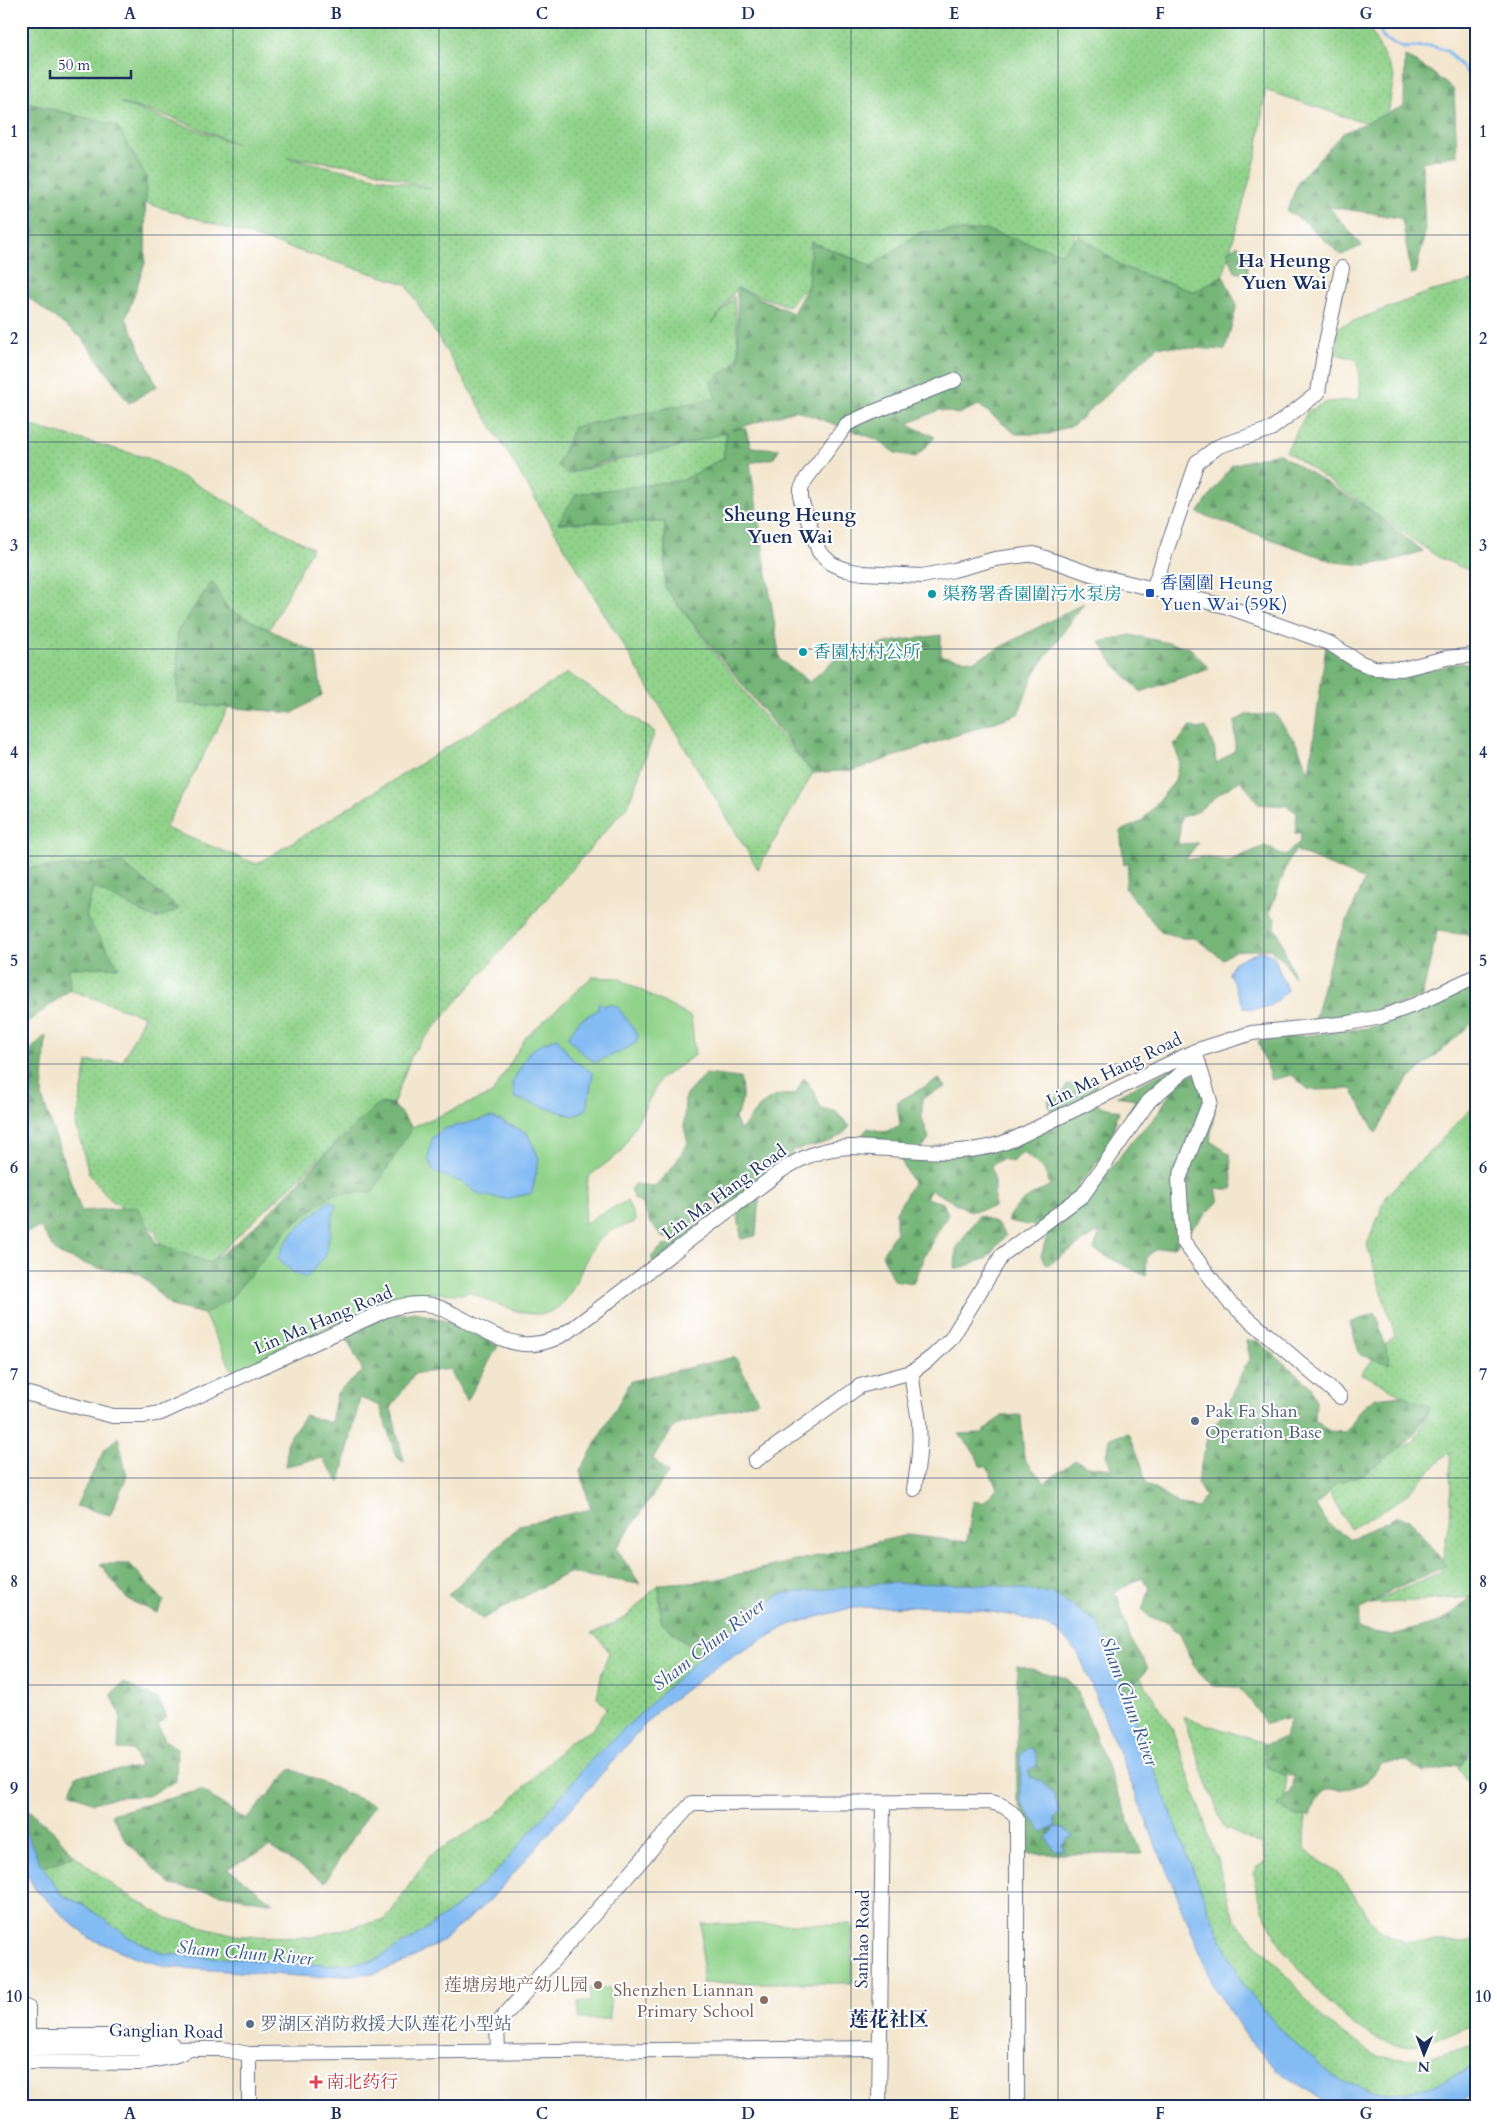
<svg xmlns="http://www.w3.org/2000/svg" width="1497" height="2127" font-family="Cardo,'Noto Serif SC',serif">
<defs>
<pattern id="grass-dots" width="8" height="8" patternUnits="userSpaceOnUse" patternTransform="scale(1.25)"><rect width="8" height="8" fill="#91d38b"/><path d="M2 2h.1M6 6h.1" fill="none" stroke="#7cb57a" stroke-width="1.8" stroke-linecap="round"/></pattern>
<pattern id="forest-firs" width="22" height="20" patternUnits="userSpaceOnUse" patternTransform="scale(1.25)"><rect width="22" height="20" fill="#74b577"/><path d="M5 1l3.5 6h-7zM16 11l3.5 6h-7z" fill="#5e9465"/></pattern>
</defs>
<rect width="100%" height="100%" fill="#fff"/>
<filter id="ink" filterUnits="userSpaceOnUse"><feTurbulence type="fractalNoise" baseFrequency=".02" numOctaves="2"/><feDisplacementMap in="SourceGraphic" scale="10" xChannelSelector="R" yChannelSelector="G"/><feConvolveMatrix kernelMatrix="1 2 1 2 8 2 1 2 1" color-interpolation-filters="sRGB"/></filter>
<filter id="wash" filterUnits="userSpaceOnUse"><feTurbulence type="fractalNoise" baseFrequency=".0096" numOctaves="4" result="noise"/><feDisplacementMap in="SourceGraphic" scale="20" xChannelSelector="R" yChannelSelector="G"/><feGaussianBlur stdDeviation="1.12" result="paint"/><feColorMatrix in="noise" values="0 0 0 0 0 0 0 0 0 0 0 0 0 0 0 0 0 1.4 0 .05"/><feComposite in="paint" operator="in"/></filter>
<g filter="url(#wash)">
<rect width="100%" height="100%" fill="#f3e6ce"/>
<g fill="url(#grass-dots)" stroke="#568174" fill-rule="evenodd">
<path d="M21,21H1366L1394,76L1386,127L1346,117L1265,90L1257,154L1223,276L1194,292L1123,267L1074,232L1076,290L921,232L872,266L812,242L808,286L788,306L737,288L712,324L734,296L739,357L715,392L716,399L567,474L727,431L724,458L678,484L559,523L665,521V588L761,713L813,773L758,869L406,284L21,164ZM121,103L173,118L237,144H236ZM288,157L363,167L431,189L288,158Z"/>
<polygon points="1476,280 1476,570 1468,570 1438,557 1286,451 1308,411 1327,402 1360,399 1358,360 1336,354 1338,327 1429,292"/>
<polygon points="21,423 148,458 312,548 165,828 257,864 568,673 655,732 628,805 413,1052 393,1104 378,1104 209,1263 162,1249 155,1231 110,1199 89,1174 76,1124 87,1062 123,1061 144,1016 70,990 21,992"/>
<polygon points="1476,1104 1476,1593 1473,1597 1370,1604 1441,1571 1451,1507 1450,1452 1398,1502 1350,1529 1327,1488 1346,1469 1414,1442 1429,1410 1361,1373 1395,1335 1367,1245 1387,1195"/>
<polygon points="659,1584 661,1622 707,1660 616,1743 479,1903 408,1953 314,1973 148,1953 68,1908 36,1868 74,1855 119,1890 167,1918 240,1936 312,1937 386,1919 430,1855 493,1818 570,1741 592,1730 607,1708 597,1698 602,1672 609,1652 597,1636 591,1634 625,1618"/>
<polygon points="1140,1677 1173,1729 1219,1866 1234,1920 1265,1952 1325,2021 1376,2056 1407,2060 1444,2054 1476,2044 1476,2078 1369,2106 1233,1996 1118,1703"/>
<path d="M1183,1717L1264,1743L1288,1767L1284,1799L1305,1816V1850L1340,1875L1377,1929L1404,1942H1469L1476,1936V2024C1448,2034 1426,2049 1396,2044C1358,2039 1319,1994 1296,1965C1290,1957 1282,1950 1278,1941C1266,1919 1257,1897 1253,1873L1257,1867L1266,1863L1262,1845L1224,1828Z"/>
<polygon points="1476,1744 1476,1793 1458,1768"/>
</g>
<g fill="url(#forest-firs)" stroke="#48726a" fill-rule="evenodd">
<polygon points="1405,56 1429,70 1454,90 1457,155 1422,162 1425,233 1416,273 1411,274 1402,219 1372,213 1329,207 1362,246 1341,255 1305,222 1287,211 1299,180 1343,133 1404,106"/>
<polygon points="21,101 117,126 146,176 145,263 126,318 157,386 129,403 83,339 21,292"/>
<polygon points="986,230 1061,253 1079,235 1123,267 1194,292 1223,276 1237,305 1225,350 1158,346 1075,424 1049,434 1016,434 979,405 958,414 939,410 907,424 935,437 916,457 895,453 876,439 795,410 732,430 745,428 751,447 779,449 774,458 750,463 780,660 810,682 840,654 895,641 941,635 941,656 974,661 1084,603 1035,672 1018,714 855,770 813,773 665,588 665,522 558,523 576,494 684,480 723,458 727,432 674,448 604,462 567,474 558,465 574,427 716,398 710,382 739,361 737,288 793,313 808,286 811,242 872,266 921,232"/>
<polygon points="1238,245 1248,254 1248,275 1235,272 1227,251"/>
<polygon points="1278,453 1368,509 1423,551 1391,561 1366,565 1335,562 1198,513 1232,465"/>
<polygon points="212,582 228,609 316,653 322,695 293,713 178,703 177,632"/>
<polygon points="1130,635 1189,647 1209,668 1141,692 1113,663 1100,642"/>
<path d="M1326,646L1349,663L1383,676L1413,674L1454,664L1476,663V936L1437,931L1422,997L1371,1014L1314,1021L1331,957L1365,880L1298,852V848L1290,858L1269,913L1276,919L1275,929L1278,932L1294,977L1282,959L1270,949L1234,951L1223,959L1195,938H1180L1161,932L1125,888L1129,863L1124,865L1120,831L1141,822L1175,781L1179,761L1174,744L1178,742L1190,726L1198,729L1206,727L1215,750L1216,764L1235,750V721L1246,715L1275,714L1298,746L1309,773ZM1241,780L1259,804L1287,806L1297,813L1295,834L1301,832L1300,841L1285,856L1265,846L1228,861L1203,857L1185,860L1198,843L1178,844L1181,817L1197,812L1220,793Z"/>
<polygon points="122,863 179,909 156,919 93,887 86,917 119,967 69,968 70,990 21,1027 21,868"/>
<polygon points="1476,983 1476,1022 1470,1025 1406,1082 1376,1133 1352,1089 1309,1090 1292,1075 1271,1080 1258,1041 1368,1028 1425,1009"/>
<path d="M46,1035L42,1097L81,1211L137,1207L157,1243L209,1263C253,1233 288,1193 325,1155C342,1137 360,1121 378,1104H393L412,1127L373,1192L332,1194L290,1227L229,1300L204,1314L171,1306L139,1273L97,1268L57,1253L40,1227L21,1235V1058Z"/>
<path d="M1189,1060L1099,1165V1157L1092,1170L1080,1183L1072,1207L1044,1228L1008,1221C1013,1203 1035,1194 1050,1185L1044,1170L1023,1152L1012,1162L1002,1159L991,1165L994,1177V1207L974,1211L968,1210L931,1190L926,1198L943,1203L948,1214L926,1253L913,1283L893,1280L882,1254L896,1232V1212L913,1183L896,1151L876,1148L861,1136L868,1128L885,1132L900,1125L897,1102L939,1079L946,1087L922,1098V1118L929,1138L916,1157L940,1144L963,1149L978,1150L1006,1130L1026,1131L1051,1117L1048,1101L1061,1096L1067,1085L1098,1080L1092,1098L1100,1106L1119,1111L1108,1147L1136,1099L1116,1096Z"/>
<polygon points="1194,1073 1215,1104 1210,1141 1230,1154 1233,1189 1216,1189 1219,1201 1174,1247 1157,1249 1147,1256 1146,1276 1094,1250 1100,1231 1047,1265 1041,1256 1048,1232 1059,1226 1096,1188 1134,1138 1154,1119 1178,1081"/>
<path d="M705,1074L740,1078C743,1093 744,1104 735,1118L740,1131C756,1112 766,1091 795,1095L804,1078L815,1093L821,1109L835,1111L850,1126C837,1144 815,1145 794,1150L782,1167L764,1163L765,1175L758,1207L756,1236L741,1239L738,1214L720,1211L716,1200L708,1201L717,1212L722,1225L710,1233L701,1222V1213L694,1218L693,1225L703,1235L679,1248L681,1260L672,1273L663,1264L656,1268L651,1257L662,1246L673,1243L671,1238H663L650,1222L641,1203L634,1199L630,1189L635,1184L655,1186L673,1167L688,1143L684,1127L685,1096Z"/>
<polygon points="979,1215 996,1223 1006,1235 987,1258 955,1270 956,1249"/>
<polygon points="415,1312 454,1323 498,1346 467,1401 449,1369 414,1374 391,1408 404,1462 396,1457 380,1406 360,1398 340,1483 322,1458 286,1466 287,1441 305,1415 331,1423 337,1393 363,1371 345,1335 387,1316"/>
<polygon points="1376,1313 1390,1364 1360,1355 1350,1323"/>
<path d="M1246,1340L1258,1341L1311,1386L1316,1402L1315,1420L1329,1431L1347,1432L1359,1411L1375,1398L1402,1395L1430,1407L1412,1438L1363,1475L1337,1482L1316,1506L1328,1524L1351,1539L1398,1516L1409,1519L1446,1565L1391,1591L1360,1610L1357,1629L1392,1635L1443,1621L1476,1593V1739L1461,1765L1424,1773L1406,1762L1383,1763C1377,1769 1368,1782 1360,1785C1332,1796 1322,1777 1310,1817L1292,1815L1278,1805L1293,1786L1294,1776L1284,1775L1266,1766L1263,1745L1284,1738L1291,1718L1266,1724L1250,1700L1238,1687L1212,1686L1193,1665L1179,1632L1173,1629L1169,1622L1151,1618L1142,1610L1150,1589L1142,1578L1113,1593L1117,1595L1130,1638L1148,1668L1118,1703L1041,1602L781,1606L707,1660L661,1622L659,1584L713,1580L907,1535L967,1542L973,1501L983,1503L997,1488L987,1467L980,1466L976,1455L959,1434L982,1433L1002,1416L1021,1415L1024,1459L1045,1483L1075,1460L1088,1466L1112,1469L1106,1455L1110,1438L1129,1433L1141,1463L1146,1484L1181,1505L1199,1508L1205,1496L1197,1483L1206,1442L1213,1427L1228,1406L1241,1374L1250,1358Z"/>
<polygon points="735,1357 758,1401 675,1426 653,1458 668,1473 616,1548 640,1584 568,1573 482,1619 448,1595 520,1525 591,1509 580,1471 631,1381"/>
<polygon points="118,1437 127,1476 110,1515 76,1506 105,1449"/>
<polygon points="100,1564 130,1564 164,1601 157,1613 127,1599"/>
<polygon points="1017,1666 1066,1678 1077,1690 1142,1854 1025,1854 1024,1816 1017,1799"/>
<polygon points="123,1683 158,1699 167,1717 158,1724 165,1740 177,1749 176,1781 148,1796 116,1797 93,1803 70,1792 76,1776 140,1767 133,1750 118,1749 120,1714 111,1694"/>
<polygon points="291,1769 374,1805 325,1882 270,1847 228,1868 273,1903 170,1885 126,1841 111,1814 201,1790 246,1820"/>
<polygon points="21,1803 55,1833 74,1855 61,1861 40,1868 21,1836"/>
</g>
<g fill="#91d38b" stroke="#568174">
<path d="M592,977L618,978L691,1017L695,1055L660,1079L621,1152L588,1177L584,1225L596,1216L627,1201L636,1221C625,1226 610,1229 601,1238C575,1262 577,1323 526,1313C506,1309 486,1299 468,1292L462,1294L430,1293L385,1302L233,1372L204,1314L229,1300L290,1227L332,1194L373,1192L412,1127L492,1094L526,1037Z"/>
<rect x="702" y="1924" width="150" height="59"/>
<polygon points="590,1988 610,1988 610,2019 578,2019 578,2002 590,2002"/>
</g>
<g fill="#83bbf3" stroke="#4f75a8">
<path d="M1261,951L1274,956L1287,990C1275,1006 1264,1011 1244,1008L1229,973L1234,962Z"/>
<polygon points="600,1002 604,1006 609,1004 617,1006 638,1035 636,1043 618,1053 595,1062 581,1052 568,1037 579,1021 598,1010 598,1004"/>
<polygon points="557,1038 573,1060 593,1073 587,1109 573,1116 515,1098 512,1083 529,1052 543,1043"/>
<polygon points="492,1117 527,1133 539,1158 532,1193 506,1199 480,1195 464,1183 434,1172 428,1158 432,1138 443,1129"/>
<path d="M331,1200L336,1206L332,1218L326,1255L306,1278L294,1273L278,1259C286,1234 311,1216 331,1200Z"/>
<polygon points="888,1583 992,1585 1053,1594 1098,1623 1209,1911 1244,1987 1281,2030 1332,2076 1371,2091 1405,2092 1433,2086 1476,2065 1476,2091 1452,2106 1331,2106 1276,2069 1247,2037 1215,1989 1079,1655 1057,1630 1017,1616 971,1609 916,1606 850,1608 789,1625 723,1662 658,1710 489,1901 443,1940 406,1962 377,1973 315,1977 167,1967 136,1957 91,1939 71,1923 35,1889 21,1861 21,1822 39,1861 62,1895 84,1905 130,1938 165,1954 328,1965 373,1961 415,1937 455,1908 501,1867 589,1762 702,1655 759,1610 781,1594"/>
<polygon points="1029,1748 1033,1749 1037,1757 1037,1765 1029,1770 1030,1777 1037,1779 1037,1781 1040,1780 1054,1794 1060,1813 1054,1818 1056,1826 1043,1833 1027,1812 1021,1801 1020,1754"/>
<polygon points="1057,1827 1063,1828 1072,1835 1072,1838 1068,1838 1065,1844 1062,1845 1065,1850 1056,1851 1046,1838"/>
</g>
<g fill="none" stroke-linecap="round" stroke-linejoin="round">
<polyline stroke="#83bbf3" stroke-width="3" points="1375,21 1384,39 1403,48 1431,46 1447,51 1476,82"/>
</g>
</g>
<g filter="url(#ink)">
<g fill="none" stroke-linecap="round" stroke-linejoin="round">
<g stroke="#676f85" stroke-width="16">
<g id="minor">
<polyline points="955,380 871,413 847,424 806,479 801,489 801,500 819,552 832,564 847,570 863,573 922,576 954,570 995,559 1034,554 1091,574 1225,606 1329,643 1359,662 1374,668 1402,669 1446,658 1476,655"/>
<polyline points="1153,589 1197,462 1219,446 1271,429 1318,393 1325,347 1342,268"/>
<polyline points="1196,1055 1210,1101 1179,1179 1183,1241 1229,1302 1340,1397"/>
<path d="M912,1372C912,1390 917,1405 919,1422C921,1446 918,1466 914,1489"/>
<path d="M21,1392L113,1416H143L161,1413L386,1310C401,1305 416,1302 432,1305C443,1308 453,1314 463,1319C504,1341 529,1358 572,1329L782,1170C804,1156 824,1148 850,1147C906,1148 961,1161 1014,1139L1195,1051L1252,1033L1349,1023L1381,1017L1417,1004L1476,976"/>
<polyline points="755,1461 860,1386 912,1372 932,1357 951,1339 1002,1255 1083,1195 1149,1101 1184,1071 1199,1064"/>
<polyline points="21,2005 28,2008 28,2036"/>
<polyline points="21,2036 134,2036 152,2038 172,2044"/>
<polyline points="21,2048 222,2049 249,2054 879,2048"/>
<path d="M498,2051L497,2024L692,1803L989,1802C1002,1804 1009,1808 1017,1819V2106"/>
<polyline points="249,2054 249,2106"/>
<polyline points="21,2062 140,2063 171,2057 182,2053"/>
<polyline points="879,2106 883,1804"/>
</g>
</g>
<use href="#minor" stroke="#fff" stroke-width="14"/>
</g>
</g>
<path fill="none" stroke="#1b2f5e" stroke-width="1" stroke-opacity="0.55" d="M233,21V2106M439,21V2106M646,21V2106M851,21V2106M1058,21V2106M1264,21V2106M21,235H1476M21,442H1476M21,649H1476M21,856H1476M21,1064H1476M21,1271H1476M21,1478H1476M21,1685H1476M21,1892H1476"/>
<rect fill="#1a4fb4" stroke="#fff" stroke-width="2" x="1145" y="588" width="10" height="10" rx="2.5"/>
<g fill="#0f9aa8" stroke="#fff" stroke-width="2">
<circle cx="932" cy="594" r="5"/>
<circle cx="803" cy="652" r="5"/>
</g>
<g fill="#5c6f8a" stroke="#fff" stroke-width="2">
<circle cx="1195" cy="1421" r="5"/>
<circle cx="250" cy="2024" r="5"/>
</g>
<g fill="#8d6e63" stroke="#fff" stroke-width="2">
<circle cx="598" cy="1985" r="5"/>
<circle cx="764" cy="2000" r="5"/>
</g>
<path fill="#e0444e" stroke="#fff" stroke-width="2" d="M313.5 2074.5h5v5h5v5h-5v5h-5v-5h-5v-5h5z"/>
<g text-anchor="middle" stroke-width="4" stroke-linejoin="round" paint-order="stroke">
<g font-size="18" fill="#164399" stroke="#fff" text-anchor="start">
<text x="1160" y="589">香園圍 Heung<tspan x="1160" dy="21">Yuen Wai (59K)</tspan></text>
</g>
<g font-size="18" fill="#0d838f" stroke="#fff" text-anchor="start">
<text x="942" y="600">渠務署香園圍污水泵房</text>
<text x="813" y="658">香園村村公所</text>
</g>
<g font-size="18" fill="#1b2f5e" stroke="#fff">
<text transform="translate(1114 1070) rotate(-26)" y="6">Lin Ma Hang Road</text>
<text transform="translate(724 1192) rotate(-36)" y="6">Lin Ma Hang Road</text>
<text transform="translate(323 1320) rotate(-23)" y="6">Lin Ma Hang Road</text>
<text transform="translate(862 1939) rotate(-89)" y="6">Sanhao Road</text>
<text transform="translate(166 2031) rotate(1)" y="6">Ganglian Road</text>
</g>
<g font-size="18" fill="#4e5e75" stroke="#fff" text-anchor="start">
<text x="1205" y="1417">Pak Fa Shan<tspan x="1205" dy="21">Operation Base</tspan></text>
<text x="260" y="2030">罗湖区消防救援大队莲花小型站</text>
</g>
<g font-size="18" fill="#785e54" stroke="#fff" text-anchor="end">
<text x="588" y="1991">莲塘房地产幼儿园</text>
<text x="754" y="1996">Shenzhen Liannan<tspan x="754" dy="21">Primary School</tspan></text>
</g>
<g font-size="18" fill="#be3a42" stroke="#fff" text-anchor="start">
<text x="326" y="2088">南北药行</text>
</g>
<g font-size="19" font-weight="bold" fill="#1b2f5e" stroke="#fff">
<text x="1284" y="267">Ha Heung<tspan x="1284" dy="22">Yuen Wai</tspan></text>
<text x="790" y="521">Sheung Heung<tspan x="790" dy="22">Yuen Wai</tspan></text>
</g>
<g font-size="19" font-style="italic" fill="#3a598b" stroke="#fff">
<text transform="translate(708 1644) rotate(-38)" y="7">Sham Chun River</text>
<text transform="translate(1130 1701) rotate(70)" y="7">Sham Chun River</text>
<text transform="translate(245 1952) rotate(5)" y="7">Sham Chun River</text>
</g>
<g font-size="20" font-weight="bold" fill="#1b2f5e" stroke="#fff">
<text x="889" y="2026">莲花社区</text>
</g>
</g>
<rect width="1497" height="2127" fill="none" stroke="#fff" stroke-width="55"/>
<g transform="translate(1424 2054) rotate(181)" stroke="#ffffff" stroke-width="4" paint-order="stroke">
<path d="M0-4L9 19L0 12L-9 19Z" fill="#1b2f5e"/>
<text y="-8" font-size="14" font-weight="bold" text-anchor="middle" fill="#1b2f5e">N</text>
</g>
<path d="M50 70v8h81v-8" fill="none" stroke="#1b2f5e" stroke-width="2.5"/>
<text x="58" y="70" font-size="15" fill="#1b2f5e" stroke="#ffffff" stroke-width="4" paint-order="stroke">50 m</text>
<rect x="28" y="28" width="1442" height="2072" fill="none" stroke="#1b2f5e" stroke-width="2"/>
<g font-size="16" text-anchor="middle" font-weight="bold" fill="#1b2f5e">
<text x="130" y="19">A</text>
<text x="336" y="19">B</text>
<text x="542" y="19">C</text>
<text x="748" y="19">D</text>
<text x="954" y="19">E</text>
<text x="1160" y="19">F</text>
<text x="1366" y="19">G</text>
<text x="14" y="137">1</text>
<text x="1483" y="137">1</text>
<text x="14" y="344">2</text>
<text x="1483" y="344">2</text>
<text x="14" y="551">3</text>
<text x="1483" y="551">3</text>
<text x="14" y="758">4</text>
<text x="1483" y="758">4</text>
<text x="14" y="966">5</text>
<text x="1483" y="966">5</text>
<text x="14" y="1173">6</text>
<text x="1483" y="1173">6</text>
<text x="14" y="1380">7</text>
<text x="1483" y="1380">7</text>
<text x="14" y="1587">8</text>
<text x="1483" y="1587">8</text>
<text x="14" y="1794">9</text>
<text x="1483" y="1794">9</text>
<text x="14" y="2002">10</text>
<text x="1483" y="2002">10</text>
<text x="130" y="2119">A</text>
<text x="336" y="2119">B</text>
<text x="542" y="2119">C</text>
<text x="748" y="2119">D</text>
<text x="954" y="2119">E</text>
<text x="1160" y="2119">F</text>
<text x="1366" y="2119">G</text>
</g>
</svg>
